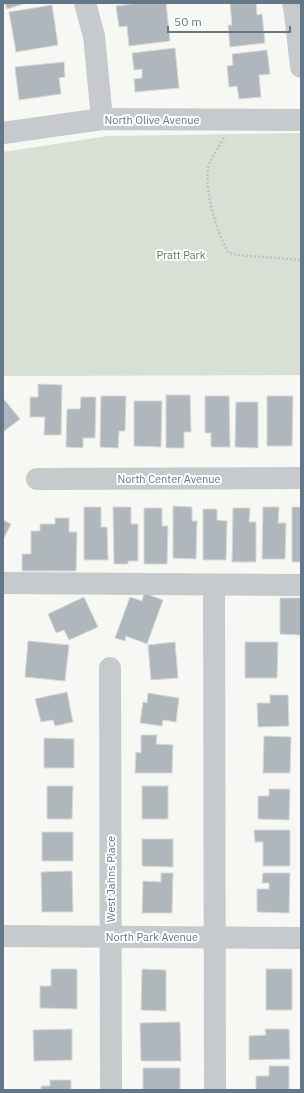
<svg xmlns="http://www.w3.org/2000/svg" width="304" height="1093" font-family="'IBM Plex Sans',sans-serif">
<rect width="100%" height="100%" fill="#f7f7f3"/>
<polygon fill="#d8dfd4" points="301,133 301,375 3,376 3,152 108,136"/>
<g fill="#afb7bd" stroke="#d8d8d6">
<polygon points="5,3 26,3 7,9"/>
<polygon points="139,3 166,3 170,41 129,46 127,26 119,27 116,6"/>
<polygon points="230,3 256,3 257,15 262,14 265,43 230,47 228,25 232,25"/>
<polygon points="52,5 58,45 16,52 9,12"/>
<polygon points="175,48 179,88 135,92 134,79 142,78 142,69 134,70 132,53"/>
<polygon points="267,50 270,74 259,75 261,97 239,99 237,86 229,87 227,66 233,65 232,54"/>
<polygon points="64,62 65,77 59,78 61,94 19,100 15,67"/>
<polygon points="38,384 62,385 61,435 44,435 45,417 30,417 30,397 38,397"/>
<polygon points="166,395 190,395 191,432 184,432 184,448 166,448"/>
<polygon points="101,396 126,396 125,431 119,431 118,448 100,447"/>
<polygon points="205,396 229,396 230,447 211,447 211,433 205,433"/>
<polygon points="267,396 293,396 292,446 267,446"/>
<polygon points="81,397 96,397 95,438 83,438 83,448 66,447 67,409 80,409"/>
<polygon points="3,398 20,419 3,432"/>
<polygon points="134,401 162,401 161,447 134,446"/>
<polygon points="236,402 258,402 258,448 235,447"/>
<polygon points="173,506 192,507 192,521 197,521 196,559 173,558"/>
<polygon points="84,507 101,507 101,527 107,527 108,560 84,560"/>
<polygon points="113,507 131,507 131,524 138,524 138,561 128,561 128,564 114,564"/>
<polygon points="263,507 279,507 278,523 286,523 285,559 262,559"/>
<rect x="292" y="507" width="9" height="55"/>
<polygon points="144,508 162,508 162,526 168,526 167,564 144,564"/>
<polygon points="233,508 250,508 249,522 256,522 256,562 232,562"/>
<polygon points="203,509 217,509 217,520 227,521 226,560 203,560"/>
<polygon points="55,518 69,518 69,532 77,532 76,571 22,571 22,554 31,554 31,531 40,531 40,524 55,524"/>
<polygon points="3,520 11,524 3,540"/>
<polygon points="144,593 163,600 147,644 126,636 125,641 115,638 130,597 142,601"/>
<polygon points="84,597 98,627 69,640 64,630 56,633 48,614"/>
<polygon points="280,598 301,598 301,635 280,634"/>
<polygon points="28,641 69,645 65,681 25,677"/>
<polygon points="175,642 178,678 151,680 148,645"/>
<polygon points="245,642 278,642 277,678 245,678"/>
<polygon points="67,692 73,722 55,726 53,720 41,722 35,699"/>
<polygon points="148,693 179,698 176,722 163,720 162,726 140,723 143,702 147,703"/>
<polygon points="270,695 288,695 289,726 258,727 257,703 270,703"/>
<polygon points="141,735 157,735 156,744 173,745 172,773 135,773 136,752 141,753"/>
<polygon points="264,736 291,737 290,773 263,773"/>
<polygon points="44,738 74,739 74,768 44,768"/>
<polygon points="47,786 73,786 72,819 47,819"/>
<rect x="142" y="786" width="26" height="33"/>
<polygon points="269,789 290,789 289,820 258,819 258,796 269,796"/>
<polygon points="254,830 290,830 290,866 263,866 263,842 255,842"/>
<rect x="42" y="832" width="31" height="29"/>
<polygon points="142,839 173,839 173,867 142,866"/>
<polygon points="72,871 73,912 42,912 41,872"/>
<polygon points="161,873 173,873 172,913 142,913 143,881 161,882"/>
<polygon points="263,873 290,873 289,913 257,912 257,889 269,889 269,883 262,883"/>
<polygon points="51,969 77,969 77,1009 40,1008 40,986 51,986"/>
<polygon points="142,969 166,970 166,1011 141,1010"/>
<rect x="266" y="969" width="26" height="41"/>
<polygon points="180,1022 181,1061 141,1061 140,1023"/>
<polygon points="72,1029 72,1060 34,1061 33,1030"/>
<polygon points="265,1029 289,1029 290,1059 249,1060 249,1036 266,1035"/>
<polygon points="269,1066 289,1066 289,1090 256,1090 256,1076 269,1076"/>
<rect x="143" y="1068" width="37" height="22"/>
<polygon points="50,1080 71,1080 71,1090 41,1090 41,1086 50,1086"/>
</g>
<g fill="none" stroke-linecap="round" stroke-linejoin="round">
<path stroke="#bfc2c4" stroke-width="2.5" stroke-dasharray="2 2" stroke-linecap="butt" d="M224,138C219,147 210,159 208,168C205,193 216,230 228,252L238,255L301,260"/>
<g stroke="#c6cacd" stroke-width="22">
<polyline points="85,3 94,36 102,119"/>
<polyline points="293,3 295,13 301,67"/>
<polyline points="3,133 102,119 301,120"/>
<polyline points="37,479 301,478"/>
<polyline points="3,583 301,585"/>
<polyline points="214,585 215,1090"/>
<polyline points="110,668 111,1090"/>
<polyline points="3,936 301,938"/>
</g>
</g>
<g text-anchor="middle" stroke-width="4" stroke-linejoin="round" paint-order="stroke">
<g font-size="11" fill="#637787" stroke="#fff">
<text x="152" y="124">North Olive Avenue</text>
<text x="169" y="483">North Center Avenue</text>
<text transform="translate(111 879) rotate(-90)" y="4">West Jahns Place</text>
<text x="152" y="941">North Park Avenue</text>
</g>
<g font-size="11" fill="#64795e" stroke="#fff">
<text x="181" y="259">Pratt Park</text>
</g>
</g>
<rect width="304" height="1093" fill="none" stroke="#637787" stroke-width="8"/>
<path d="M168 26v6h122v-6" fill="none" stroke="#637787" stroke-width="2"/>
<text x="174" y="26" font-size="12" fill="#637787" stroke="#ffffff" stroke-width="3" paint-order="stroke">50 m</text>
</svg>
